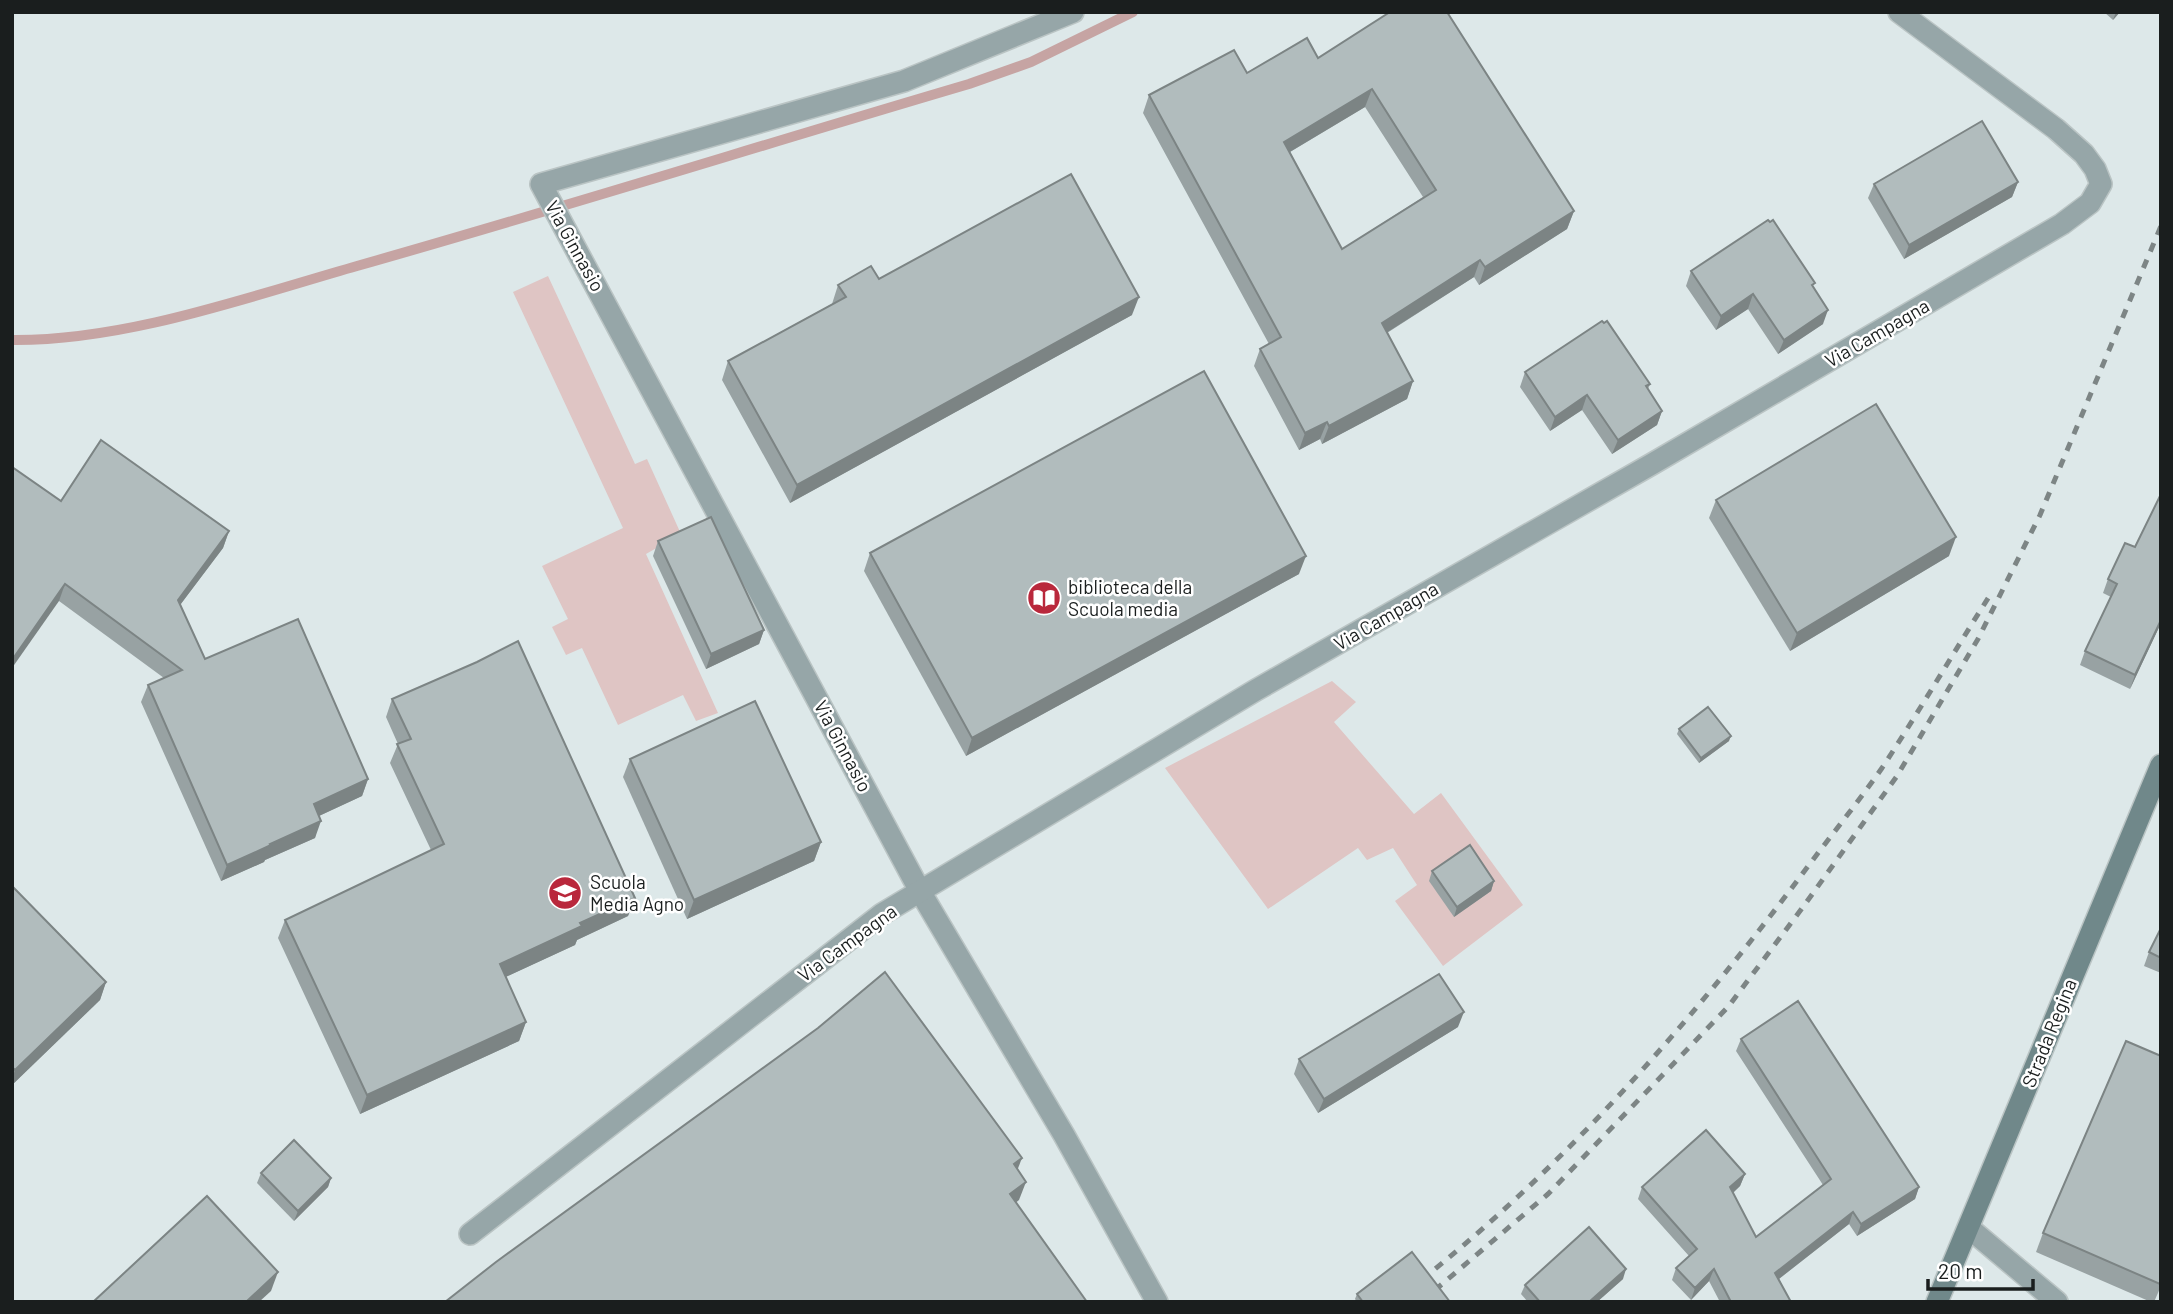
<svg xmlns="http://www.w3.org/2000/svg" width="2173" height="1314" font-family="Barlow,sans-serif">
<rect width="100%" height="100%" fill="#dde8e9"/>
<g fill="#dfc5c4">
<polygon points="548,276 635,464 647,459 681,534 646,554 718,713 696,721 683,695 618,725 582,648 566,655 552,627 568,619 542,566 623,528 513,292"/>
<polygon points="1332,681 1356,702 1334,722 1414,814 1441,793 1523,905 1443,966 1395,901 1417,885 1393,848 1367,860 1358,848 1268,909 1165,768"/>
</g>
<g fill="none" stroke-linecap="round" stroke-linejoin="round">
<path stroke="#c6a4a3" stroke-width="10" d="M12,340C126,341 248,297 357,266C562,208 765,144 969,84L1031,62L1133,12"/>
<g stroke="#bac4c4" stroke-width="24">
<g id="street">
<polyline points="1073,12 904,81 541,184 921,893 1064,1135 1157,1302"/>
<polyline points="1969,1228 2057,1302"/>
<polyline points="470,1234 882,914 1256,690 1652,464 2062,224 2090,203 2101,184 2095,169 2084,154 2056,129 1899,12"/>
</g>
</g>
<g stroke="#bac4c4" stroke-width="24">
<polyline id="secondary" points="1937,1302 2161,765"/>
</g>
<use href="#street" stroke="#96a6a8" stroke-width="21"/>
<use href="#secondary" stroke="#70888a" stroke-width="21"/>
<g stroke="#7d8585" stroke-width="5" stroke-dasharray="9 9" stroke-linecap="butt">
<path d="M1393,1302C1554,1180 1689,1026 1809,865C1833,833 1859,801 1882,768C1920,710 1955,650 1992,592"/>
<polyline points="1421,1302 1548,1194 1728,1007 1803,907 1897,776 1978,639 2040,515 2161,226"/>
</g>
</g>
<g fill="#98a2a3" fill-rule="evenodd">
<polygon points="2104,12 2120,12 2113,20"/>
<path d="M1318,58L1574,211L1567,229L1479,285L1474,277L1387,333L1413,381L1407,399L1322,444L1320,439L1299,450L1254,366L1260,349L1269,344L1143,113L1149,95ZM1365,107L1423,197L1342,249L1290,152Z"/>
<polygon points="2018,182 2012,197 1904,259 1868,198 1874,184"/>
<polygon points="1691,271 1814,288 1823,324 1778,354 1748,309 1716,330 1686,286"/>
<polygon points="879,279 1132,315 790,503 722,380 728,361 832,304 838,285"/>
<polygon points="1525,372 1650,384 1648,389 1662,411 1657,425 1612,454 1582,410 1550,431 1520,387"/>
<polygon points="1716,500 1949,556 1790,651 1709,518"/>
<polygon points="61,501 229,531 223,548 180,605 205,659 368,779 362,796 319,816 315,838 265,860 264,862 221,881 141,702 148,685 164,678 59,601"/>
<polygon points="658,541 764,630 759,644 706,669 653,556"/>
<polygon points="2125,543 2161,623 2130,689 2080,665 2085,651 2111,597 2103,593 2108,579"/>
<polygon points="870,553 1299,574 966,756 864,571"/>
<polygon points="392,699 635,898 628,916 577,940 575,945 505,977 526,1022 519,1041 360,1114 278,938 285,920 431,850 390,763 398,744 386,717"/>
<polygon points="1679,729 1729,741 1699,763 1677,734"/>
<polygon points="630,759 821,842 814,861 687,919 623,777"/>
<polygon points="1432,871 1494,881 1491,891 1454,917 1429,881"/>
<polygon points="12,886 106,982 100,1000 12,1085"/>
<polygon points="2161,928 2161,973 2144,966 2149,952"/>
<polygon points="1458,1027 1318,1113 1294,1074 1299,1059"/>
<polygon points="1741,1039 1919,1187 1915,1199 1857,1236 1849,1224 1779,1279 1791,1302 1720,1302 1709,1281 1691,1300 1672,1280 1676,1268 1689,1256 1638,1199 1642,1187 1745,1174 1740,1186 1733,1193 1756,1237 1823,1185 1736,1051"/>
<polygon points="2161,1056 2161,1286 2154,1302 2151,1302 2036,1252 2043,1233"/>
<polygon points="261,1173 331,1178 328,1187 294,1221 257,1183"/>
<polygon points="1623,1279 1597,1302 1528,1302 1521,1294 1525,1285"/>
<polygon points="1357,1294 1450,1302 1357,1302 1355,1299"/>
</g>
<g fill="#7c8484">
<polygon points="2116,12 2120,12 2113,20"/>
<polygon points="1372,89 1365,107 1278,159 1284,142"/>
<polygon points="2018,182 2012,197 1904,259 1909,245"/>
<polygon points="1574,211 1567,229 1479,285 1485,267"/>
<polygon points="1480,260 1474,277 1375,340 1382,323"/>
<polygon points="1753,294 1748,309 1716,330 1721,316"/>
<polygon points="1139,297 1132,315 790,503 797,485"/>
<polygon points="1828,310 1823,324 1778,354 1784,340"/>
<polygon points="1413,381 1407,399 1322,444 1329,426"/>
<polygon points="1587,395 1582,410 1550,431 1555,417"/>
<polygon points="1662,411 1657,425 1612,454 1618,440"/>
<polygon points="1327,422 1320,439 1299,450 1305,433"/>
<polygon points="229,531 223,548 171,617 178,600"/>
<polygon points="1956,537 1949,556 1790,651 1797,633"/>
<polygon points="1306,556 1299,574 966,756 972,738"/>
<polygon points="65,584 59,601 12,668 12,660"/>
<polygon points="2161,620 2161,623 2130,689 2135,675"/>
<polygon points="764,630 759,644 706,669 711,654"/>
<polygon points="1731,736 1729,741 1699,763 1701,758"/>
<polygon points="368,779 362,796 308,821 314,804"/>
<polygon points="321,821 315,838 265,860 264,862 221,881 227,865 270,844"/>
<polygon points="821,842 814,861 687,919 694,900"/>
<polygon points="1494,881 1491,891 1454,917 1457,907"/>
<polygon points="635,898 628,916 577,940 575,945 493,983 500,964 580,923"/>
<polygon points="106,982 100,1000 12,1085 12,1079 15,1070"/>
<polygon points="1464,1012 1458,1027 1318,1113 1324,1099"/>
<polygon points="526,1022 519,1041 360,1114 367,1095"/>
<polygon points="1022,1158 1015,1176 1014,1164"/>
<polygon points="1745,1174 1740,1186 1726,1199 1730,1187"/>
<polygon points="331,1178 328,1187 294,1221 298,1211"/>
<polygon points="1026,1182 1019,1200 1003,1213 1010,1194"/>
<polygon points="1919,1187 1915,1199 1857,1236 1861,1224"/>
<polygon points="1853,1212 1849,1224 1771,1285 1775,1273"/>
<polygon points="1626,1269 1623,1279 1597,1302 1589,1302"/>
<polygon points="1714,1269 1709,1281 1691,1300 1695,1288"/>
<polygon points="278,1272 271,1291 259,1302 246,1302"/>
</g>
<g fill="#b1bcbd" stroke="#7c8484" stroke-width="2" fill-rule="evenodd">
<path d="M1390,12H1447L1574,211L1485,267L1480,260L1382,323L1413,381L1329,426L1327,422L1305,433L1260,349L1281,337L1149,95L1234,50L1247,73L1307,38L1318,58ZM1372,89L1436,190L1342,249L1284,142Z"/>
<polygon points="1982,121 2018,182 1909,245 1874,184"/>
<polygon points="1071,174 1139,297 797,485 728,361 846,297 838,285 871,266 879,279"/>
<polygon points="1768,220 1770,222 1773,220 1815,283 1812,285 1828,310 1784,340 1753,294 1721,316 1691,271"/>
<polygon points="1602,321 1604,323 1607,321 1650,384 1646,386 1662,411 1618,440 1587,395 1555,417 1525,372"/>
<polygon points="1204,371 1306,556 972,738 870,553"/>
<polygon points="1876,404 1956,537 1797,633 1716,500"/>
<polygon points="101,440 229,531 178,600 205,659 298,619 368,779 314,804 321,821 270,844 271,845 227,865 148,685 182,670 65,584 12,660 12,467 61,501"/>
<polygon points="2161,494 2161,620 2135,675 2085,651 2117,584 2108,579 2125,543 2135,547"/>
<polygon points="711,517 764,630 711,654 658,541"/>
<polygon points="518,641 635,898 580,923 582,926 500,964 526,1022 367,1095 285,920 444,844 397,744 411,739 392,699 477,662"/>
<polygon points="755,701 821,842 694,900 630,759"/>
<polygon points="1708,707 1731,736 1701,758 1679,729"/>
<polygon points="1470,845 1494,881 1457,907 1432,871"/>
<polygon points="12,886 106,982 15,1070 12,1067"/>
<polygon points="2161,928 2161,958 2149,952"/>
<polygon points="885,972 1022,1158 1014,1164 1026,1182 1010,1194 1087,1302 445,1302 496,1262 818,1028"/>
<polygon points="1439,974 1464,1012 1324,1099 1299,1059"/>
<polygon points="1798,1001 1919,1187 1861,1224 1853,1212 1775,1273 1791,1302 1731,1302 1714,1269 1695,1288 1676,1268 1697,1249 1642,1187 1706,1130 1745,1174 1730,1187 1756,1237 1831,1179 1741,1039"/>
<polygon points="2126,1041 2161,1056 2160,1284 2043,1233"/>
<polygon points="294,1140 331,1178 298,1211 261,1173"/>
<polygon points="207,1196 278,1272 246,1302 93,1302"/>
<polygon points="1589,1227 1626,1269 1589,1302 1540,1302 1525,1285"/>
<polygon points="1412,1252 1450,1302 1363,1302 1357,1294"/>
</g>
<defs>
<g id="library-disc" transform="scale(1.75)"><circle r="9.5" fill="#b9283c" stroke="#fff"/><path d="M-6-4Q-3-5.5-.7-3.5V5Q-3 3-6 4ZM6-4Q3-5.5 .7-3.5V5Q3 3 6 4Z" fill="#fff"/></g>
<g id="school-disc" transform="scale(1.75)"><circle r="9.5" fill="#b9283c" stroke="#fff"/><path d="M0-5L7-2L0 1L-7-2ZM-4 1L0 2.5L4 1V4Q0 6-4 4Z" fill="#fff"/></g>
</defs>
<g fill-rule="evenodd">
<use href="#library-disc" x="1044" y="598"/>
<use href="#school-disc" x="565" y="893"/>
</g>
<g text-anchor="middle" stroke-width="5" stroke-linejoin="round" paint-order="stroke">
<g font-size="19" fill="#1a1e1e" stroke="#fff">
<text transform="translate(575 246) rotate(61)" y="7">Via Ginnasio</text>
<text transform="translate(1877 333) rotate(-30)" y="7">Via Campagna</text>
<text transform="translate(1386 616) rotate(-30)" y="7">Via Campagna</text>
<text transform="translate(843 746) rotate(62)" y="7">Via Ginnasio</text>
<text transform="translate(847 943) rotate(-36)" y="7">Via Campagna</text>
<text transform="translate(2049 1033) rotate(-68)" y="7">Strada Regina</text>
</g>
<g font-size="19" fill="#1a1e1e" stroke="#fff" text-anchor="start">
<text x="1068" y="594">biblioteca della<tspan x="1068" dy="22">Scuola media</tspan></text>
<text x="590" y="889">Scuola<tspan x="590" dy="22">Media Agno</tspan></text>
</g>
</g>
<rect width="2173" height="1314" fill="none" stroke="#1a1e1e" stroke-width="28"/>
<path d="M1928 1279v10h105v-10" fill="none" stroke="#1a1e1e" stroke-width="3.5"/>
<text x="1938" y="1279" font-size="21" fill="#1a1e1e" stroke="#ffffff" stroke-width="5" paint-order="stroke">20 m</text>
</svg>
